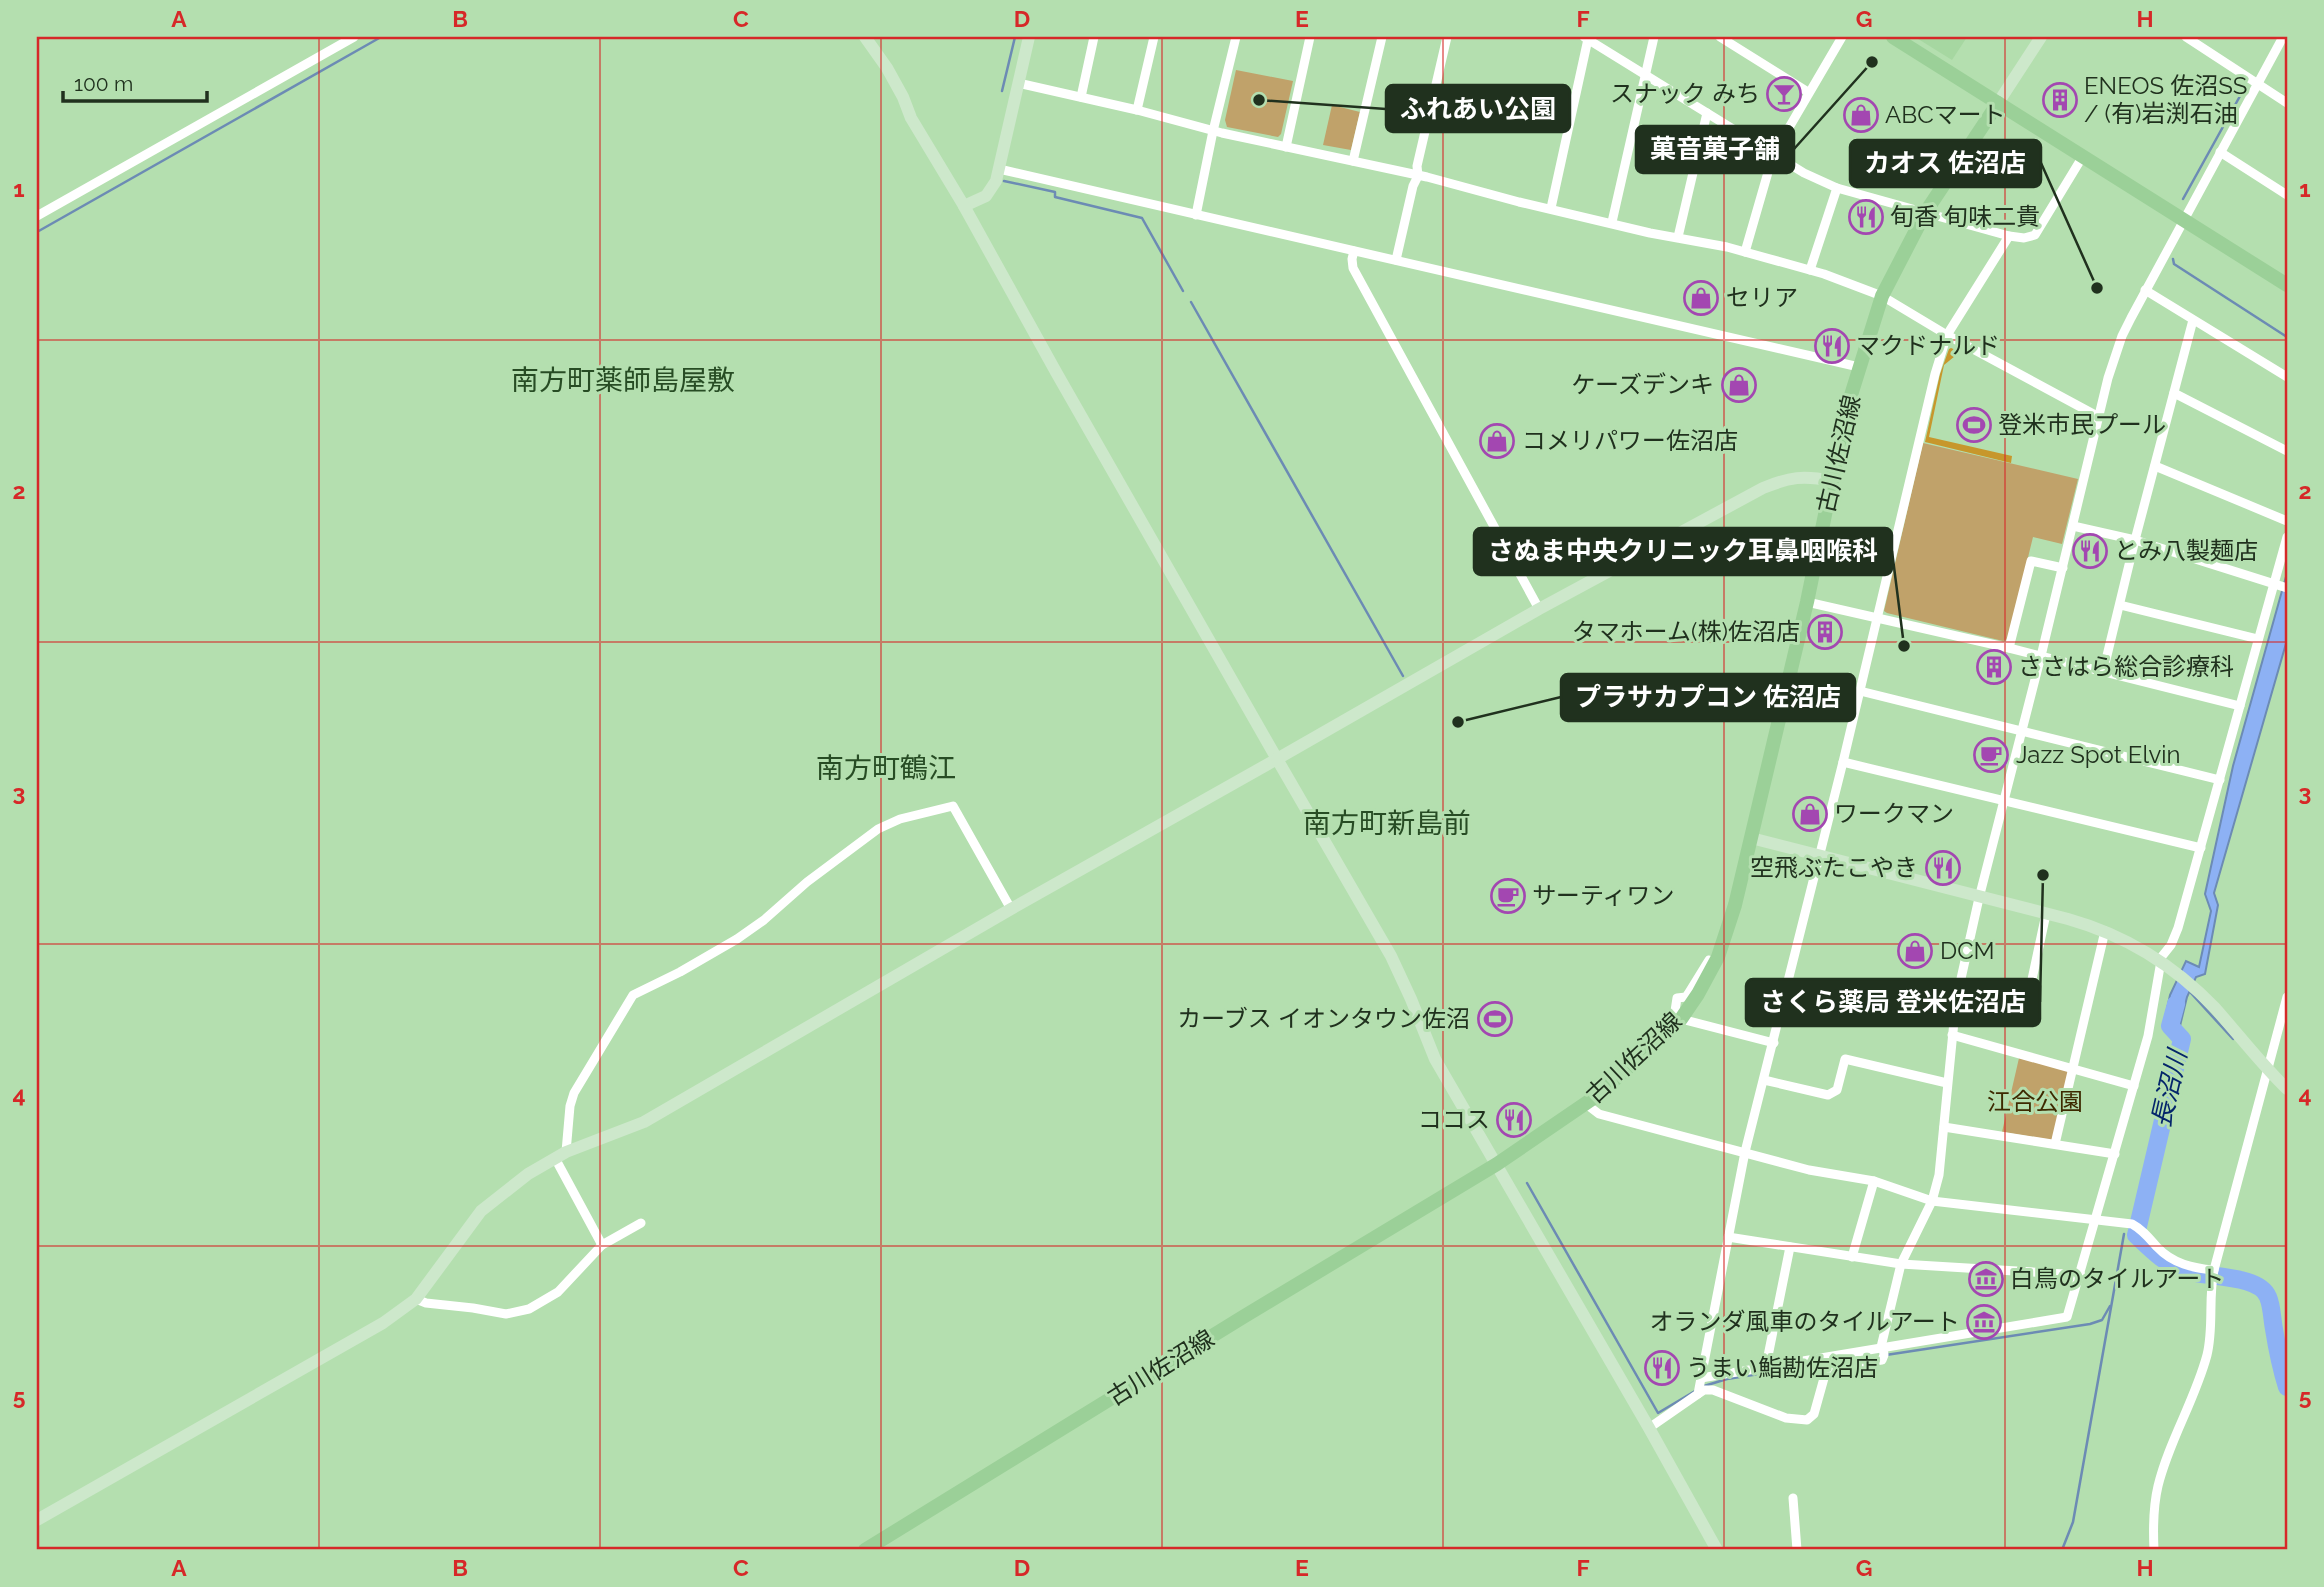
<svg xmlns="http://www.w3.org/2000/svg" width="2324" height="1587" font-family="Raleway,'Noto Sans JP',sans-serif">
<rect width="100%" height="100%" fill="#b4dfaf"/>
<polygon fill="#a6d7a1" points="1915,37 1967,37 1952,60"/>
<g fill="#c0a26a">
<polygon points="1236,70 1293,81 1281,134 1278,137 1227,127 1225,120"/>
<polygon points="1332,105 1360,112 1351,150 1323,145"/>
<polygon points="1923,443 2078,479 2062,544 2033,537 2008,639 2003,641 1887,613 1884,611"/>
<polygon points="2019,1058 2069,1071 2052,1140 2002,1132"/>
</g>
<polygon fill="#c7972c" points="1951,348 1960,352 1944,365 1929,437 2012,456 2011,463 1925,442 1940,374 1949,349"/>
<polygon fill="#8db1f4" stroke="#6c8bb4" stroke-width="2" points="2287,573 2287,640 2214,893 2218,905 2205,974 2196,977 2187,997 2180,1026 2164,1023 2170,995 2186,961 2199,967 2211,911 2205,894 2233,766"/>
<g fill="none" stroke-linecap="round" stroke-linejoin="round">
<g stroke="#6c8bb4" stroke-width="2.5">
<polyline points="1002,91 1015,37"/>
<polyline points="1004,181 1055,192 1055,197 1142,218 1183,291"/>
<polyline points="2183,199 2245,87"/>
<polyline points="37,232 381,37"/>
<polyline points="2173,259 2174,264 2287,337"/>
<polyline points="1191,302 1403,676"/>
<polyline points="2190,992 2233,1039"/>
<polyline points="1527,1183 1658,1413 1695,1391"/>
<polyline points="1886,1355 2090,1324 2102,1320 2110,1306"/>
<polyline points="1704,1386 1727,1379 1831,1363"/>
<polyline points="2062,1550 2073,1522 2124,1234"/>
</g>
<path stroke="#8db1f4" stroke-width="18" d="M2176,1004L2170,1026L2182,1039L2136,1235C2150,1248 2164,1263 2183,1270C2205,1278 2259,1274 2268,1297C2272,1306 2272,1319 2274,1329C2277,1348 2281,1368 2287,1387"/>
<g stroke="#fff" stroke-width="9">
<polyline points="1584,37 1804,173 1837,188 2009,236 2024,238 2035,235 2083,156"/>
<polyline points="1720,37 1808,92"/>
<polyline points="2186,37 2287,103"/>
<polyline points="1018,83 1137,110 1222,133 1427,177 1519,202 1650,233 1727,247 1824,274 1882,296 1947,335 2099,417"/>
<polyline points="1081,97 1094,37"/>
<polyline points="1137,110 1154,37"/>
<polyline points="1286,147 1310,37"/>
<polyline points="2220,152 2287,195"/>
<polyline points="1353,161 1382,37"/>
<polyline points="999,169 1859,367"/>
<polyline points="1551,208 1588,39"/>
<polyline points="1196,215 1213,131 1236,37"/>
<polyline points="37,216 354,37"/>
<polyline points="1612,222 1654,37"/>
<polyline points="1678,237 1707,113"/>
<polyline points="1354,251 1352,259 1353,268 1539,609"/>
<polyline points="1745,252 1773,155 1842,37"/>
<polyline points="1396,260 1413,186 1418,176 1417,166 1447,37"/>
<polyline points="1810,270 1837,188"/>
<polyline points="2145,290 2287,377"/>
<polyline points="2174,393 2287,451"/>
<polyline points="2155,466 2287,521"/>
<polyline points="2073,526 2135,540 2287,588"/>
<polyline points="1807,602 2009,648 2240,706"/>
<polyline points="2120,605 2258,639"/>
<polyline points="2009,648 2031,561 2063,568"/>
<polyline points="2103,672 2135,540 2193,320"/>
<polyline points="1860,691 2220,780"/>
<polyline points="1843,762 2201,848"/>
<polyline points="2159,960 2171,945 2178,928 2287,537"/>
<polyline points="1956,1001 2017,1016 2025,1012 2046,914"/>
<polyline points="1681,1019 1774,1043"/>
<polyline points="1952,1035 2134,1086"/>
<polyline points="1652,1038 1675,1011 1677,998 1686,997 1688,994 1709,960"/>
<polyline points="1764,1080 1828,1095 1837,1090 1845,1059 1947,1083"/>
<path d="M1586,1104L1599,1114L1809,1170L1874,1181L1932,1201L2132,1224C2143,1230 2149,1238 2157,1247C2173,1264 2193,1268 2214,1270"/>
<polyline points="1944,1127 2115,1154"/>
<polyline points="2055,1144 2105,931"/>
<polyline points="566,1152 570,1106 574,1093 633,995 680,972 737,939 764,920 807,882 878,829 900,819 953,806 1011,909"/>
<polyline points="555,1158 602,1245"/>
<polyline points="1728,1237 1901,1264 2081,1275"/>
<polyline points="1852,1257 1874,1181"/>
<polyline points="416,1299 426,1303 473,1308 506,1314 529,1309 558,1292 602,1245 641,1223"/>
<polyline points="1881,1347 1901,1264 1932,1201 1939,1175 1956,1001 1979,898 2041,656 2108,378 2122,336 2131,318 2283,37"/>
<polyline points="1766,1366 1790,1247"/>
<polyline points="1701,1378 1745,1152 1843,762 1935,374 1947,335 2009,236"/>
<polyline points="1698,1394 1704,1390 1713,1390 1786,1418 1807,1420 1814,1414 1826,1371 1831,1367 1882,1360 1884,1355 1883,1346"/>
<polyline points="1649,1428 1698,1394 1701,1378 2067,1317 2148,1036 2161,961"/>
<polyline points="1793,1498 1797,1550"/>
<path d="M2154,1550C2153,1529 2153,1507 2158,1486C2169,1441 2195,1400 2207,1355C2214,1327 2208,1298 2214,1270L2287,997"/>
</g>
<g stroke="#cde8cb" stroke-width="12">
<polyline points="1998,103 2041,37"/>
<polyline points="964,206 986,196 996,181 1029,37"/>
<path d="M1751,838L2068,919C2125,935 2174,965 2215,1008C2239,1035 2261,1064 2287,1089"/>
<polyline points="37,1520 383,1323 416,1299 481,1211 528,1174 566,1152 644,1122 1011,909 1277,759 1056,372 964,206 911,118 903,97 887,68 865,37"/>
<path d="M1717,1550L1649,1428L1435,1059L1411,999L1391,956L1277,759L1539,609L1763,488C1790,477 1803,475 1832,481"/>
</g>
<g stroke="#9bd098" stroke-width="14">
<polyline points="1893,37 2287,285"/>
<polyline points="865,1550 1243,1317 1497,1164 1595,1097 1648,1050 1681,1019 1698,994 1718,957 1735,905 1807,602 1847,408 1882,296 1925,213 1998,103"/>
</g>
</g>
<path fill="none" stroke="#d62828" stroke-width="2" stroke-opacity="0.55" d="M319,37V1550M600,37V1550M881,37V1550M1162,37V1550M1443,37V1550M1724,37V1550M2005,37V1550M37,340H2287M37,642H2287M37,944H2287M37,1246H2287"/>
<defs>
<g id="bar-ring" transform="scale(1.75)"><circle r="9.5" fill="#b4dfaf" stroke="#a347b1" stroke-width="1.5"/><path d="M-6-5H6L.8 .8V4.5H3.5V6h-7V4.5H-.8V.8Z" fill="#a347b1"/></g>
<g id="building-ring" transform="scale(1.75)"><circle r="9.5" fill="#b4dfaf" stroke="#a347b1" stroke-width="1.5"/><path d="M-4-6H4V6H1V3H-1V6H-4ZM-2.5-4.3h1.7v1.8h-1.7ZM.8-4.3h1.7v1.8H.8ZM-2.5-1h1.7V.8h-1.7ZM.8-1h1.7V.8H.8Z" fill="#a347b1"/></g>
<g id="shop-ring" transform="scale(1.75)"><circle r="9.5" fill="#b4dfaf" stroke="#a347b1" stroke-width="1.5"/><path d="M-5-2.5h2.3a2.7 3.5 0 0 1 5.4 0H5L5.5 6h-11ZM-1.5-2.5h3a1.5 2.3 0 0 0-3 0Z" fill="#a347b1"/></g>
<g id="restaurant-ring" transform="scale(1.75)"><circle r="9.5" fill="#b4dfaf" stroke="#a347b1" stroke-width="1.5"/><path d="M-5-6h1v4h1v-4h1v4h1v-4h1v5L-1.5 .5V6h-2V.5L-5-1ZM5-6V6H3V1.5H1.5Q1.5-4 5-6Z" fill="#a347b1"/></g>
<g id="stadium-ring" transform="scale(1.75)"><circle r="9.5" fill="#b4dfaf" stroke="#a347b1" stroke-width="1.5"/><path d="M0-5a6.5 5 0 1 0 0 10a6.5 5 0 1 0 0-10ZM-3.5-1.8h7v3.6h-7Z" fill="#a347b1"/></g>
<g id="cafe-ring" transform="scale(1.75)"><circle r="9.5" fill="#b4dfaf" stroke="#a347b1" stroke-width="1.5"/><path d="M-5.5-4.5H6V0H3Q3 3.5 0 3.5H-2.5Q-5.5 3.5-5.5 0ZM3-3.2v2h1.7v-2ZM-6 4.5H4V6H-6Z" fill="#a347b1"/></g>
<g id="museum-ring" transform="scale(1.75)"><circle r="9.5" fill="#b4dfaf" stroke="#a347b1" stroke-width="1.5"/><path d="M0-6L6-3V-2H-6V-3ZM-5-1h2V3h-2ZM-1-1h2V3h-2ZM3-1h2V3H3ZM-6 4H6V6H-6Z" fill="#a347b1"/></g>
</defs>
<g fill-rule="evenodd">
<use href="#bar-ring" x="1784" y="94"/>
<use href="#building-ring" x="2060" y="100"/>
<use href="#shop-ring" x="1861" y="115"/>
<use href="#restaurant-ring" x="1866" y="217"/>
<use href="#shop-ring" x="1701" y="298"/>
<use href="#restaurant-ring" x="1832" y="346"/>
<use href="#shop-ring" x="1739" y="385"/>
<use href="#stadium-ring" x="1974" y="425"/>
<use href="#shop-ring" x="1497" y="441"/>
<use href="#restaurant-ring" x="2090" y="551"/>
<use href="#building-ring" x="1825" y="632"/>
<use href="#building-ring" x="1994" y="667"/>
<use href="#cafe-ring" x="1991" y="755"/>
<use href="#shop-ring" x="1810" y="814"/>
<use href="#restaurant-ring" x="1943" y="868"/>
<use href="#cafe-ring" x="1508" y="896"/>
<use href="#shop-ring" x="1915" y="951"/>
<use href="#stadium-ring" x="1495" y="1019"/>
<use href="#restaurant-ring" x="1514" y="1120"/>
<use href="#museum-ring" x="1986" y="1279"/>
<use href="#museum-ring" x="1984" y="1322"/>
<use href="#restaurant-ring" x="1662" y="1368"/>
</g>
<g text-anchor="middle" stroke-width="6" stroke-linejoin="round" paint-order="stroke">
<g font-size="24" fill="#20311e" stroke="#b4dfaf" text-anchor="start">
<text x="2084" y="94">ENEOS 佐沼SS<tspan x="2084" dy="28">/ (有)岩渕石油</tspan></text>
<text x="1760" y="102" text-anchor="end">スナック みち</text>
<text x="1885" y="123">ABCマート</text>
<text x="1890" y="225">旬香 旬味二貴</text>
<text x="1726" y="306">セリア</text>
<text x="1856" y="354">マクドナルド</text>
<text x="1714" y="393" text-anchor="end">ケーズデンキ</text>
<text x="1998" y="433">登米市民プール</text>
<text x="1522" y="449">コメリパワー佐沼店</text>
<text x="2114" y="559">とみ八製麺店</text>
<text x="1800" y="640" text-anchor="end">タマホーム(株)佐沼店</text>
<text x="2018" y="675">ささはら総合診療科</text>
<text x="2016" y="763">Jazz Spot Elvin</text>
<text x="1834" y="822">ワークマン</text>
<text x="1918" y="876" text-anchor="end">空飛ぶたこやき</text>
<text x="1532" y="904">サーティワン</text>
<text x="1940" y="959">DCM</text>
<text x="1470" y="1027" text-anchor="end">カーブス イオンタウン佐沼</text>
<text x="1490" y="1128" text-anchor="end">ココス</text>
<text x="2010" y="1287">白鳥のタイルアート</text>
<text x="1960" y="1330" text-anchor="end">オランダ風車のタイルアート</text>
<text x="1686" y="1376">うまい鮨勘佐沼店</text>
</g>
<g font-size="24" fill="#20311e" stroke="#b4dfaf">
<text transform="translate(1839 454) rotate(-77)" y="8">古川佐沼線</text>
<text transform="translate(1634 1058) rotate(-43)" y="8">古川佐沼線</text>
<text transform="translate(1161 1368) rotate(-32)" y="8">古川佐沼線</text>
</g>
<g font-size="24" fill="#3d2900" stroke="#b4dfaf">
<text x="2035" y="1110">江合公園</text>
</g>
<g font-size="26" font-style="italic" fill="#04256b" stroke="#b4dfaf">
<text transform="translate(2169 1089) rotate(-77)" y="9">長沼川</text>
</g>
<g font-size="28" fill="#274c24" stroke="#b4dfaf">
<text x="623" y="390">南方町薬師島屋敷</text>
<text x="886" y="778">南方町鶴江</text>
<text x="1387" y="833">南方町新島前</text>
</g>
</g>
<path fill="none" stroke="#20311e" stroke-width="2.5" d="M1259 100L1386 109M1872 62L1794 149M2097 288L2041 163M1904 646L1892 551M1458 722L1561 697M2043 875L2040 1002"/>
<g fill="#20311e" stroke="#b4dfaf" stroke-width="2.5">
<circle cx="1259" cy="100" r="7"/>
<circle cx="1872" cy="62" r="7"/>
<circle cx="2097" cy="288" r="7"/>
<circle cx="1904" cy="646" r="7"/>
<circle cx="1458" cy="722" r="7"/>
<circle cx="2043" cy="875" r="7"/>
</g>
<g fill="#20311e" stroke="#20311e" stroke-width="2.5">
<rect x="1386" y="85" width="184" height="47" rx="7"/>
<rect x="1636" y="126" width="158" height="47" rx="7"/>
<rect x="1850" y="140" width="191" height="47" rx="7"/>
<rect x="1474" y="528" width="418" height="47" rx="7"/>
<rect x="1561" y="674" width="294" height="47" rx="7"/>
<rect x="1746" y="979" width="294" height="47" rx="7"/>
</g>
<g font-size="26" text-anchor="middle" font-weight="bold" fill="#fff">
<text x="1478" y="118">ふれあい公園</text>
<text x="1715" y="158">菓音菓子舗</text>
<text x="1945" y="172">カオス 佐沼店</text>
<text x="1683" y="560">さぬま中央クリニック耳鼻咽喉科</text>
<text x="1708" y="706">プラサカプコン 佐沼店</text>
<text x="1893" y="1011">さくら薬局 登米佐沼店</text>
</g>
<rect width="2324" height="1587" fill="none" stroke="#b4dfaf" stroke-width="77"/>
<path d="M63 91v10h144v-10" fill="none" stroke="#20311e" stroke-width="3.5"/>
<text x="74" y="91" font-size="21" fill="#20311e" stroke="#b4dfaf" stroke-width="5" paint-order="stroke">100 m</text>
<rect x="38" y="38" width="2248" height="1510" fill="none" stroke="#d62828" stroke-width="2.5"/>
<g font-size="23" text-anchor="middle" font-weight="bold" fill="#d62828">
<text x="179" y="27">A</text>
<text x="460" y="27">B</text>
<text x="741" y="27">C</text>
<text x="1022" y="27">D</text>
<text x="1302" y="27">E</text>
<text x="1583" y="27">F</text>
<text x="1864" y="27">G</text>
<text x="2145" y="27">H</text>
<text x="19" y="197">1</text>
<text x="2305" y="197">1</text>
<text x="19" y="499">2</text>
<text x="2305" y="499">2</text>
<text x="19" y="801">3</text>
<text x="2305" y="801">3</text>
<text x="19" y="1103">4</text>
<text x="2305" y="1103">4</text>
<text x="19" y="1405">5</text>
<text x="2305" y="1405">5</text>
<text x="179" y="1576">A</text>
<text x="460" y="1576">B</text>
<text x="741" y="1576">C</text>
<text x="1022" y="1576">D</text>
<text x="1302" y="1576">E</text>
<text x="1583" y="1576">F</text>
<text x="1864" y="1576">G</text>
<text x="2145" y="1576">H</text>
</g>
</svg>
